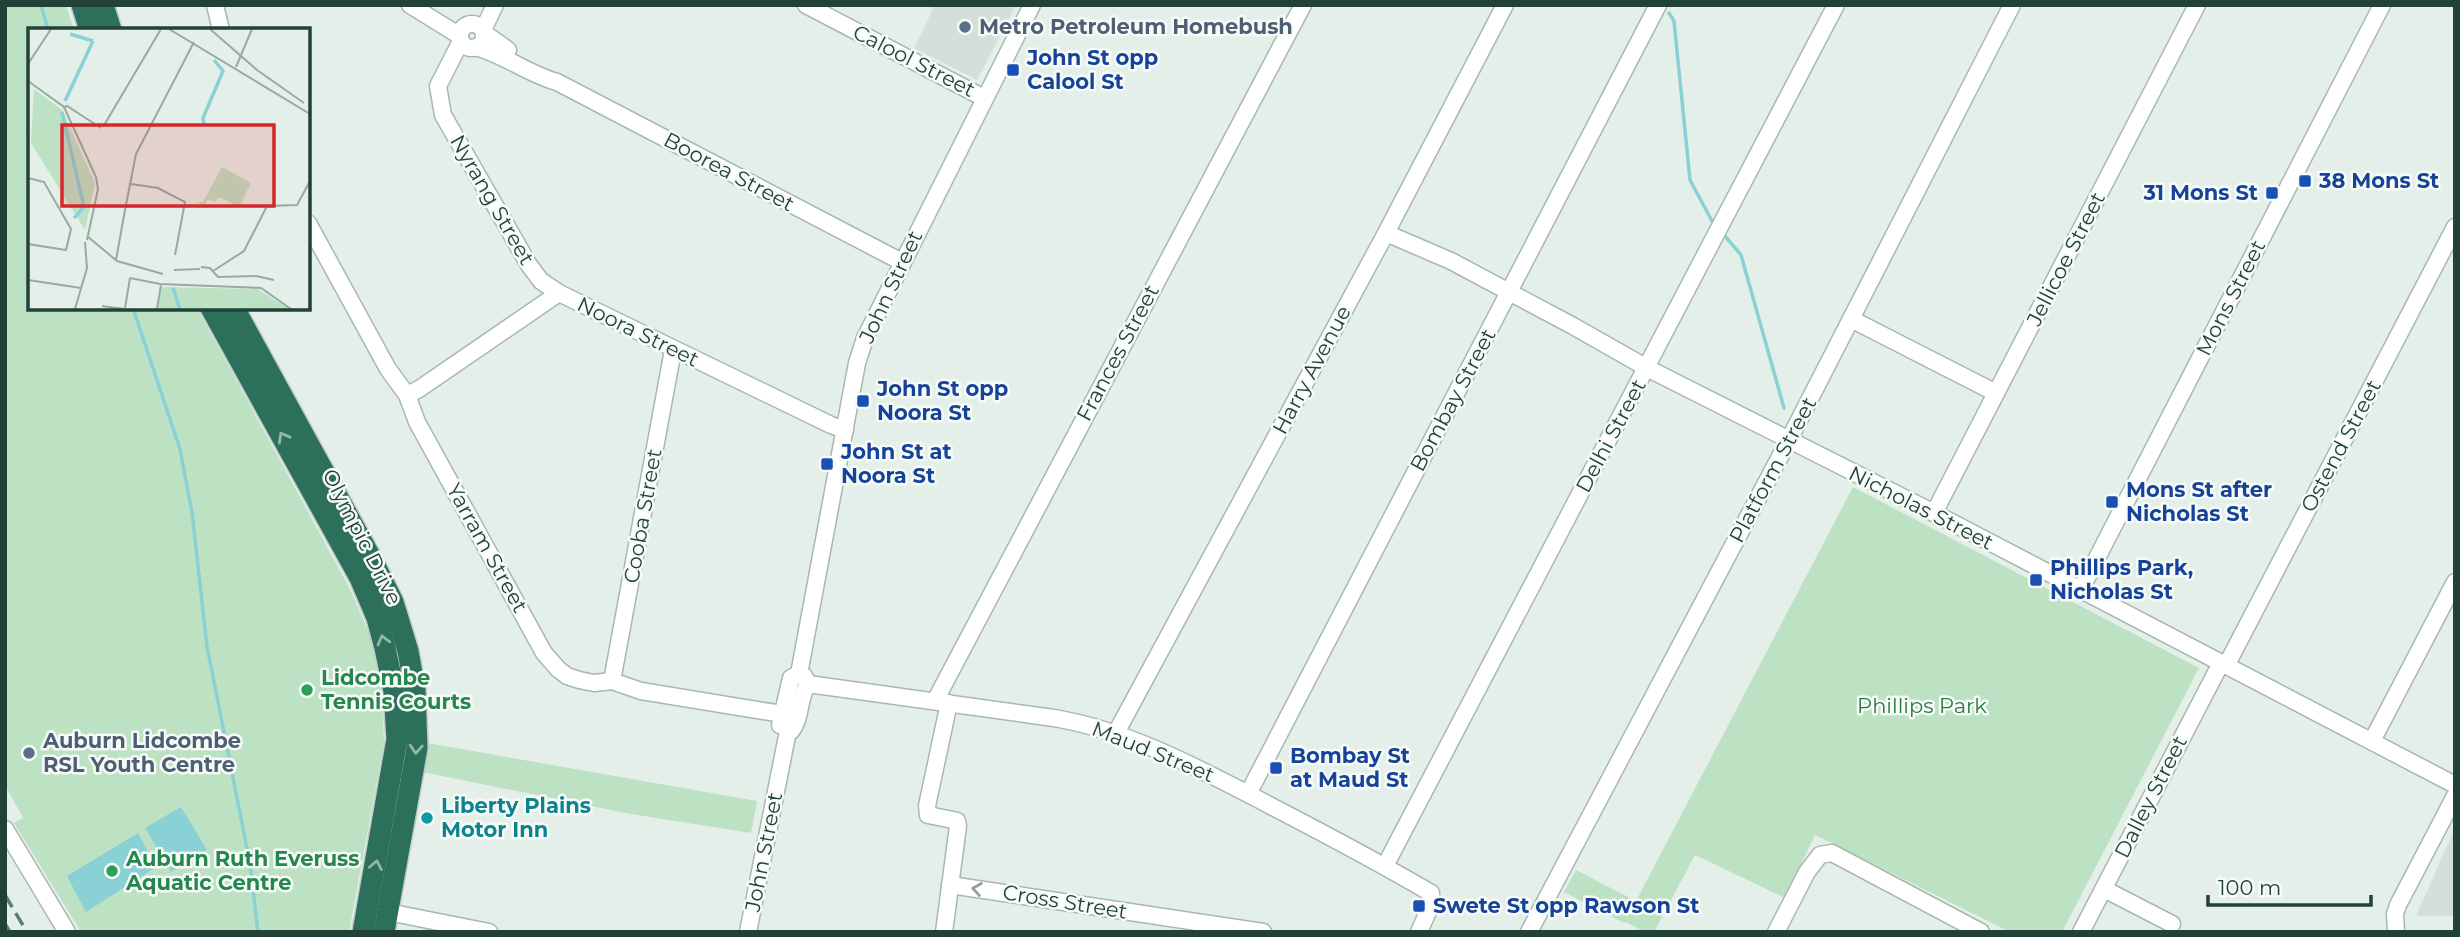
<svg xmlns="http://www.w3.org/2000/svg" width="2460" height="937" font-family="Montserrat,sans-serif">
<rect width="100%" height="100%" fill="#e5efe9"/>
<g fill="#d3dfd8">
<polygon points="935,5 1016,5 977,80 914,48"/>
<polygon points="2455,828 2455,916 2416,916"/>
</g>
<g fill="#bde1c3">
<polygon points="5,5 66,5 74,30 30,30 30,308 197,308 350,589 372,640 382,689 384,743 349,932 81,932 14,823 23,818 5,785"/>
<polygon points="1853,487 2199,668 2062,932 2010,932 1815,835 1785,898 1695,855 1654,932 1645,932 1626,922 1624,923 1564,892 1576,870 1636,901"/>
<polygon points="427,743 757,801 751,833 631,814 422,772"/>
</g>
<g fill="#8ad1d6">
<polygon points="181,807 207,850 171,872 145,828"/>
<polygon points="138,833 156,867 86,912 67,876"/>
</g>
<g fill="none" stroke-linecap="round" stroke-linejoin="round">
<g stroke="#8ad1d6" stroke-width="3.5">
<polyline points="41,5 48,30"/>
<polyline points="1669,13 1674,21 1690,180 1712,221"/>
<polyline points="1725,236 1741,255 1784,408"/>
<polyline points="133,308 180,449 192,513 207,646 250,864 258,932"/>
</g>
<g stroke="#a7b8b0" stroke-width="19">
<g id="minor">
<polyline points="215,5 221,30"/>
<polyline points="410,5 460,36"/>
<polyline points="806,5 984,98"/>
<circle cx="472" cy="36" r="12"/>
<polyline points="483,30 495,5"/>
<polyline points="484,33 508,50"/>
<polyline points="461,41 438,86 443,115 529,265 541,281 559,293"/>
<path d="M476,47C505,55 528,74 557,82L902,262"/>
<polyline points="308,223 388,369 407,395 417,422 544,653 558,669 567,676 579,680 594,683 612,681 641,691 782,714"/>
<polyline points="1386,233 1451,261 1573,326 1647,368 1934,513 2455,785"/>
<polyline points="1851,319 1996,393"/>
<polyline points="407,395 419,389 559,293 831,425 845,430"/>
<polyline points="1934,513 2197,5"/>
<polyline points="2080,591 2382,5"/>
<polyline points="2226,666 2455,227"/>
<polyline points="799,674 857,363 865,338 1032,5"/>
<polyline points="612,681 673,350"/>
<path d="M808,684L1054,718C1131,731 1202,770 1271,806C1325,834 1378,862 1431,893V905L1419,932"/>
<polyline points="935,701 1303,5"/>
<polyline points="780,725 791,678 799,674"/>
<path d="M788,731H791C802,718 798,698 808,684L804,676"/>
<polyline points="1116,733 1386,233 1505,5"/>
<polyline points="2372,741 2455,582"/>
<polyline points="1248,794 1658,5"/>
<polyline points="5,829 67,932"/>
<polyline points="1385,866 1836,5"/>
<polyline points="950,885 1263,932"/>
<polyline points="2104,889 2172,924"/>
<polyline points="378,910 489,932"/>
<polyline points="748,932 788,731"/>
<polyline points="944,932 958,826 957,821 953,820 928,815 927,806 949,703"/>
<polyline points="1529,932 1794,430 2012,5"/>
<polyline points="1776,932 1807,872 1820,855 1832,853 1981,932"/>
<polyline points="2081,932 2221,663"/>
<polyline points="2396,932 2395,914 2398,905 2455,796"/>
</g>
</g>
<g stroke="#c1cac7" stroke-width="24">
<g id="highway">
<polyline points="82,5 90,30"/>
<polyline points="103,5 111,30"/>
<polyline points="211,308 360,578 377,618 385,648 394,691 397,739 363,932"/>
<polyline points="234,308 372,560 393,602 408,651 415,690 417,748 384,932"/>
</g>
</g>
<use href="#minor" stroke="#fff" stroke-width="16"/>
<use href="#highway" stroke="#2c705c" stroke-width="21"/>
<g stroke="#5d7d72" stroke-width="3.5" stroke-dasharray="14 7" stroke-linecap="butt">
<polyline points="5,895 27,932"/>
<polyline points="5,924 10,932"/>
</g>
</g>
<defs><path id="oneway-chevron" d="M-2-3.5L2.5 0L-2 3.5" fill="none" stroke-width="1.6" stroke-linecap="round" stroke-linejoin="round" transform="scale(1.75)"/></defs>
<g stroke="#91b6aa">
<use href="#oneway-chevron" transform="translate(283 437) rotate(-119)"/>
<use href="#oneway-chevron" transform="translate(383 640) rotate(-105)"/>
<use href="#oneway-chevron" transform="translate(416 749) rotate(94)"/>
<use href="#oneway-chevron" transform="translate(376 865) rotate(-79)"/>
</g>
<use stroke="#90a09b" href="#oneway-chevron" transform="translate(977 889) rotate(-171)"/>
<g fill="#5c6f8a" stroke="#f6fbf8" stroke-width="2.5">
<circle cx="965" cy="27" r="7"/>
<circle cx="29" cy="753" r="7"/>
</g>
<g fill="#1a4fb4" stroke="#f6fbf8" stroke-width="2.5">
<rect x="1006" y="63" width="14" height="14" rx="3.5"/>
<rect x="2298" y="174" width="14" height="14" rx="3.5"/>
<rect x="2265" y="186" width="14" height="14" rx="3.5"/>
<rect x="856" y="394" width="14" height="14" rx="3.5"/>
<rect x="820" y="457" width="14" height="14" rx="3.5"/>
<rect x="2105" y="495" width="14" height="14" rx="3.5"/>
<rect x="2029" y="573" width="14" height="14" rx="3.5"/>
<rect x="1269" y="761" width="14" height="14" rx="3.5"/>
<rect x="1412" y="899" width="14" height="14" rx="3.5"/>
</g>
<g fill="#2e9e5b" stroke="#f6fbf8" stroke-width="2.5">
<circle cx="307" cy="690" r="7"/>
<circle cx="112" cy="871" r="7"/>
</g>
<circle fill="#0f9aa8" stroke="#f6fbf8" stroke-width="2.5" cx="427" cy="818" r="7"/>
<g text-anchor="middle" stroke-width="5" stroke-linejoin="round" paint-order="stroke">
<g font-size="21" font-weight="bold" fill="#4e5e75" stroke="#f6fbf8" text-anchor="start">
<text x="979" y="34">Metro Petroleum Homebush</text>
<text x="43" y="748">Auburn Lidcombe<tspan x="43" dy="24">RSL Youth Centre</tspan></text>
</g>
<g font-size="21" font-weight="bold" fill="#164399" stroke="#f6fbf8" text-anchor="start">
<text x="1027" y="65">John St opp<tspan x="1027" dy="24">Calool St</tspan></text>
<text x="2319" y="188">38 Mons St</text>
<text x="2258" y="200" text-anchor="end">31 Mons St</text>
<text x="877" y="396">John St opp<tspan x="877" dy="24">Noora St</tspan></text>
<text x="841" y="459">John St at<tspan x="841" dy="24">Noora St</tspan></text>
<text x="2126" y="497">Mons St after<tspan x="2126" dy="24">Nicholas St</tspan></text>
<text x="2050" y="575">Phillips Park,<tspan x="2050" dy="24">Nicholas St</tspan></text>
<text x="1290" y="763">Bombay St<tspan x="1290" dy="24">at Maud St</tspan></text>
<text x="1433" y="913">Swete St opp Rawson St</text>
</g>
<g font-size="21" fill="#224237" stroke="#f6fbf8">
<text transform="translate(914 61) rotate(27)" y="7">Calool Street</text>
<text transform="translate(729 172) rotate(28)" y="7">Boorea Street</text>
<text transform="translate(492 200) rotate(60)" y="7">Nyrang Street</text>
<text transform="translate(2066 259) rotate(-63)" y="7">Jellicoe Street</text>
<text transform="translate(891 287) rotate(-65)" y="7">John Street</text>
<text transform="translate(2231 298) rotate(-63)" y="7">Mons Street</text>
<text transform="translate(638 332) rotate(26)" y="7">Noora Street</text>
<text transform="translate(1118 353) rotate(-62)" y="7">Frances Street</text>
<text transform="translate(1312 370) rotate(-62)" y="7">Harry Avenue</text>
<text transform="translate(1453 400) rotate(-62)" y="7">Bombay Street</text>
<text transform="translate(1611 436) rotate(-62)" y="7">Delhi Street</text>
<text transform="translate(2341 446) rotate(-62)" y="7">Ostend Street</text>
<text transform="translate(1773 470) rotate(-62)" y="7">Platform Street</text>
<text transform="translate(1921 508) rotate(27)" y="7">Nicholas Street</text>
<text transform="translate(643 516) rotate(-80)" y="7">Cooba Street</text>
<text transform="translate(362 537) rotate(63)" y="7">Olympic Drive</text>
<text transform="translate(487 548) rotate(61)" y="7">Yarram Street</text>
<text transform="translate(1153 752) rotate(22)" y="7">Maud Street</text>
<text transform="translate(2151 797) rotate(-63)" y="7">Dalley Street</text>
<text transform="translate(764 852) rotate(-79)" y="7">John Street</text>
<text transform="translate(1065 902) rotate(9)" y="7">Cross Street</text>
</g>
<g font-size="21" font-weight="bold" fill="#27864d" stroke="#f6fbf8" text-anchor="start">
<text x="321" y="685">Lidcombe<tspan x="321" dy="24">Tennis Courts</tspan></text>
<text x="126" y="866">Auburn Ruth Everuss<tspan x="126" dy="24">Aquatic Centre</tspan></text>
</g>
<g font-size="21" fill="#2a7b42" stroke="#f6fbf8">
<text x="1922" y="713">Phillips Park</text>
</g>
<g font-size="21" font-weight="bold" fill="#0d838f" stroke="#f6fbf8" text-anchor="start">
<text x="441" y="813">Liberty Plains<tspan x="441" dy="24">Motor Inn</tspan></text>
</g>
</g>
<g transform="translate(28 28)">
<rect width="282" height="282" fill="#e5efe9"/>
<path d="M6,61L34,82L64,148L67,156L57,202L3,115ZM194,139L223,155L211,179L191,169L188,174L180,171L176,178L169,174H175ZM134,259L229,261L262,281H130Z" fill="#bde1c3"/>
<path fill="none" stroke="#8ad1d6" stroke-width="3.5" d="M42,6L65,13M37,73L65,13M34,84L56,179L46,190M176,96L175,90L195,43L186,32M145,260L152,281"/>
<path fill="none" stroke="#97aaa2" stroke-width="2" d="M141,1L282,86M182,1L229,42L276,75M0,36L23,1M208,39L224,1M0,53L36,79L68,149L70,161L59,212M35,80L39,78L73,100M75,99L133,1M0,150L16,154L43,201L38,222L0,216M103,156L130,160L157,174L147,227M97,182L108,126L166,14M59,208L89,233L135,246M88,232L97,182M173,239L182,240L190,249L228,248L246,252M146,242L172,241M185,243L216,223L239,178L269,177L282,153M102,250L132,256M0,252L53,260M132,256L233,260L263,281M74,278L96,281M97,280L102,250M47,281L59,240L57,214M129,281L133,257"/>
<path fill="#d62828" fill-opacity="0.15" stroke="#d62828" stroke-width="3.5" d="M34,97H246V178H34Z"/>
<rect width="282" height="282" fill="none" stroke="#224237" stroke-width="3.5"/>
</g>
<rect width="2460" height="937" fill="none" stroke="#224237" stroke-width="14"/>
<path d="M2208 895v10h163v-10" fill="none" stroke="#224237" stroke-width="3.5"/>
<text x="2218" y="895" font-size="21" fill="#224237" stroke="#f6fbf8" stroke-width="5" paint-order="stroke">100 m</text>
</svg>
